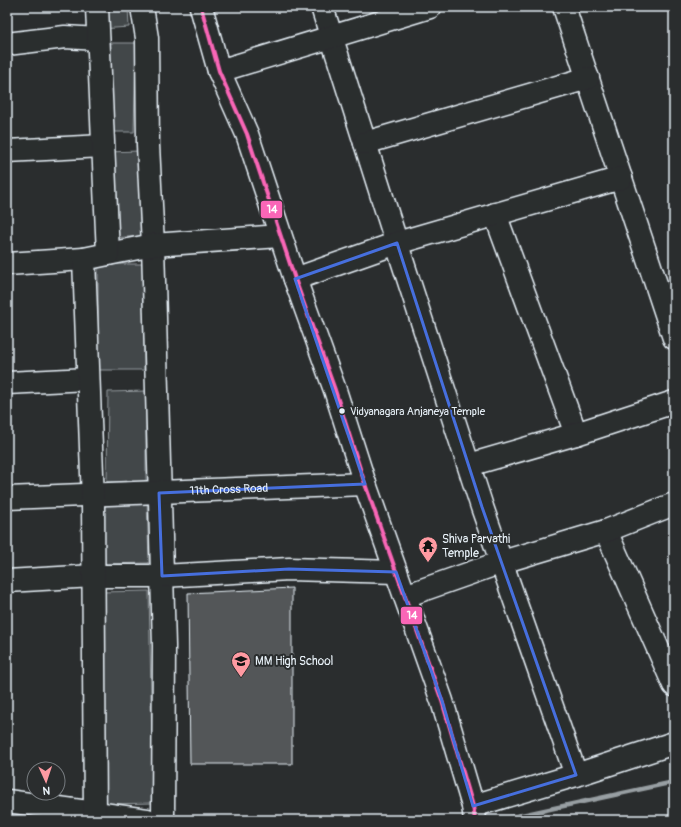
<svg xmlns="http://www.w3.org/2000/svg" width="681" height="827" font-family="Pangolin,sans-serif">
<rect width="100%" height="100%" fill="#2a2d2e"/>
<filter id="ink" filterUnits="userSpaceOnUse"><feTurbulence type="fractalNoise" baseFrequency=".025" numOctaves="2"/><feDisplacementMap in="SourceGraphic" scale="8" xChannelSelector="R" yChannelSelector="G"/><feConvolveMatrix kernelMatrix="1 2 1 2 8 2 1 2 1" color-interpolation-filters="sRGB"/></filter>
<g filter="url(#ink)">
<g fill="#424648" stroke="#959ca0">
<polygon points="99,7 128,7 129,27 101,29"/>
<polygon points="106,43 136,43 134,132 105,132"/>
<polygon points="139,151 144,236 111,238 107,152"/>
<rect x="98" y="264" width="46" height="106"/>
<polygon points="146,391 146,482 107,482 108,392"/>
<polygon points="147,501 149,563 101,564 99,503"/>
<polygon points="149,591 153,803 106,804 102,592"/>
</g>
<g fill="none" stroke-linecap="round" stroke-linejoin="round">
<polyline stroke="#989fa3" stroke-width="4.5" points="499,820 674,782"/>
</g>
<polygon fill="#535759" stroke="#e8f1f8" points="292,588 292,764 190,764 188,593"/>
<g fill="none" stroke-linecap="round" stroke-linejoin="round">
<g stroke="#e8f1f8" stroke-width="25">
<g id="minor">
<polyline points="142,7 147,38 148,145 153,245 164,646 163,820"/>
<polyline points="201,7 219,71 247,134 295,279 335,390 365,484 442,701 473,806 475,820"/>
<polyline points="322,7 402,260 482,507 576,775"/>
<polyline points="564,7 674,338"/>
<polyline points="7,44 65,37 98,39"/>
<polyline points="219,71 430,7"/>
<polyline points="365,143 588,78"/>
<polyline points="7,151 103,146"/>
<polyline points="495,214 576,434"/>
<polyline points="108,254 153,245 280,236"/>
<polyline points="7,264 84,259"/>
<polyline points="295,279 397,243 621,178"/>
<polyline points="7,383 88,379"/>
<polyline points="469,465 576,434 674,402"/>
<path id="s1" d="M7,498L365,484"/>
<polyline points="606,531 674,685"/>
<polyline points="7,581 94,576 162,576 289,569 396,572"/>
<polyline points="405,596 502,562 606,531 674,504"/>
<polyline points="7,801 147,820"/>
<polyline points="473,806 576,775 674,743"/>
<polyline points="95,820 93,501 84,259 108,254 97,7"/>
</g>
</g>
<use href="#minor" stroke="#2a2d2e" stroke-width="22"/>
<g stroke="#2a2d2e" stroke-width="7">
<polyline id="bus-1" points="201,7 219,71 247,134 295,279 335,390 365,484 442,701 473,806 475,820"/>
</g>
<use href="#bus-1" stroke="#fa66b7" stroke-width="4"/>
</g>
</g>
<path fill="none" stroke="#466fde" stroke-width="3" stroke-linejoin="round" d="M397,243L482,507L576,775L473,806L442,701L396,572L289,569L162,576L159,493L365,484L295,279Z"/>
<defs>
<g id="temple-pin" transform="scale(1)"><path d="M0 17L-7.5 6A9.5 9.5 0 1 1 7.5 6Z" fill="#ff9aa2" stroke="#2a2d2e"/><path d="M0-6L5-2H3V0L6.5 2.5H4V6H1.5V3h-3V6H-4V2.5H-6.5L-3 0V-2H-5Z" fill="#111"/></g>
<g id="school-pin" transform="scale(1)"><path d="M0 17L-7.5 6A9.5 9.5 0 1 1 7.5 6Z" fill="#ff9aa2" stroke="#2a2d2e"/><path d="M0-5L7-2L0 1L-7-2ZM-4 1L0 2.5L4 1V4Q0 6-4 4Z" fill="#111"/></g>
</defs>
<g fill-rule="evenodd">
<use href="#temple-pin" x="428" y="546"/>
<use href="#school-pin" x="241" y="661"/>
</g>
<circle fill="#e8f1f8" stroke="#2a2d2e" stroke-width="1.5" cx="342" cy="411" r="3.5"/>
<g text-anchor="middle" stroke-width="4" stroke-linejoin="round" paint-order="stroke">
<g font-size="11" fill="#e8f1f8" stroke="#2a2d2e" text-anchor="start">
<text x="350" y="415">Vidyanagara Anjaneya Temple</text>
</g>
<g font-size="12" fill="#e8f1f8" stroke="#2a2d2e">
<text dy="4" stroke="none"><textPath href="#s1" startOffset="222">11th Cross Road</textPath></text>
</g>
<g font-size="12" fill="#e8f1f8" stroke="#2a2d2e" text-anchor="start">
<text x="442" y="543">Shiva Parvathi<tspan x="442" dy="14">Temple</tspan></text>
<text x="255" y="665">MM High School</text>
</g>
</g>
<g stroke="#2a2d2e" stroke-width="1.5">
<rect x="260" y="200" width="23" height="19" rx="4" fill="#fa66b7"/>
<rect x="400" y="606" width="23" height="19" rx="4" fill="#fa66b7"/>
</g>
<g font-size="11" text-anchor="middle" font-weight="bold" fill="#fff">
<text x="272" y="213">14</text>
<text x="412" y="619">14</text>
</g>
<rect width="681" height="827" fill="none" stroke="#2a2d2e" stroke-width="24"/>
<rect x="12" y="12" width="657" height="803" fill="none" stroke="#e8f1f8" stroke-width="1.5" filter="url(#ink)"/>
<g transform="translate(46 781) rotate(177)"><circle r="19" fill="#2a2d2e" stroke="#767b7f"/>
<path d="M0-3L7 15L0 10L-7 15Z" fill="#ff9aa2"/>
<text y="-6" font-size="11" font-weight="bold" text-anchor="middle" fill="#e8f1f8">N</text>
</g>
</svg>
